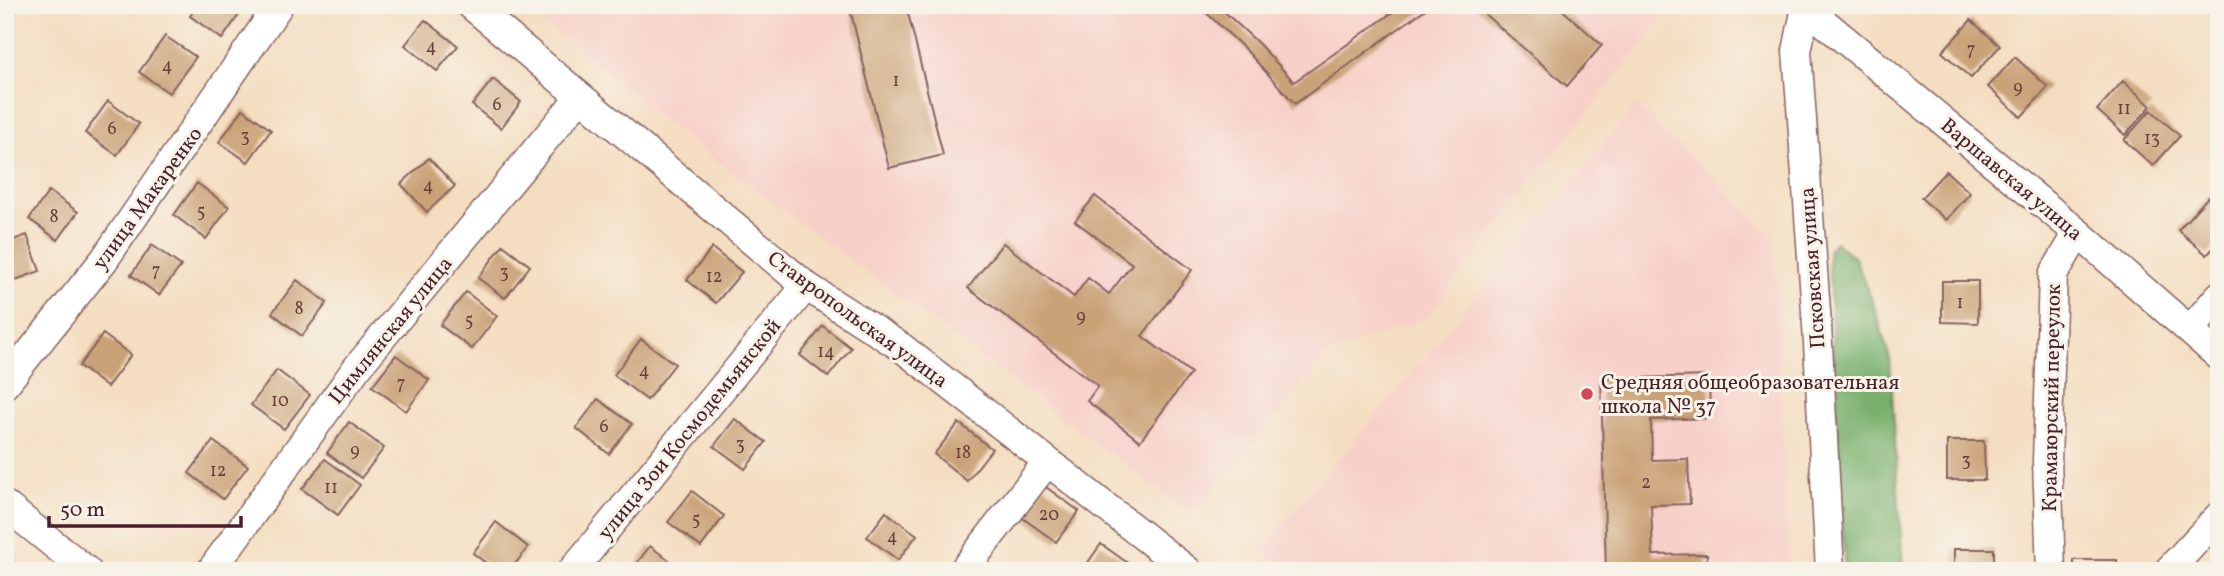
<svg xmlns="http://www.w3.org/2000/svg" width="2224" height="576" font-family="Vollkorn,serif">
<rect width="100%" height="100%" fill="#f7f3e8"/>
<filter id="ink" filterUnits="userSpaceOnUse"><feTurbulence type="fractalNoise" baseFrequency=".0143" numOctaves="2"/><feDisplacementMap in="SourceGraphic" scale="14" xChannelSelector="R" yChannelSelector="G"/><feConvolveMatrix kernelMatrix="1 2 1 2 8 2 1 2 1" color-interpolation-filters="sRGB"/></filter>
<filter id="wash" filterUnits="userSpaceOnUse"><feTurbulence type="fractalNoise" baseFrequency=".00686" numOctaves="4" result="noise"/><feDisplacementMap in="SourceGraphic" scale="28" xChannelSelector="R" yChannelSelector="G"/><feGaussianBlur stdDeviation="1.57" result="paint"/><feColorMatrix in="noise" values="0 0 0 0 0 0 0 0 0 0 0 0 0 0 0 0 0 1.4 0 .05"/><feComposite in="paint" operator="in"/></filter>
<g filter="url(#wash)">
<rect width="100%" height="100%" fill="#f4ddc0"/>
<g fill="#f7d0c9">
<polygon points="512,5 1673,5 1426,317 1328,354 1192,515 684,136 535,14"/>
<polygon points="1637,105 1774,237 1789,571 1288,571 1261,551"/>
</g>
<polygon fill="#79b06d" stroke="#62684c" stroke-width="2" points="1835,242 1855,258 1874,306 1890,359 1903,571 1845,571 1828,251"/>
<g id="blocks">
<g fill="#caa277">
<polygon points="198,5 237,5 243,9 222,39 190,16"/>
<polygon points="849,5 906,5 943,155 889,168"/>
<polygon points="1198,5 1217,5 1258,43 1294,82 1403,5 1431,5 1295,104 1246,50"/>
<polygon points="1474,5 1557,5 1602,45 1567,86"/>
<polygon points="425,20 458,46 437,71 405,45"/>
<polygon points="1971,20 2000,46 1971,78 1942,52"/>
<polygon points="165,36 196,57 169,93 139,72"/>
<polygon points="2015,57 2048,87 2021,117 1988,87"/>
<polygon points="493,79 521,102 501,128 472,105"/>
<polygon points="2123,81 2151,106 2125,135 2097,110"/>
<polygon points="108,101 139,124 117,155 85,133"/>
<polygon points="243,109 271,130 248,162 219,142"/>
<polygon points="2151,110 2180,136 2153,166 2124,140"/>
<polygon points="429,158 455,186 427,212 401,184"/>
<polygon points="1946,171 1970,193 1946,220 1921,198"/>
<polygon points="197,183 229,207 206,239 174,215"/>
<polygon points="49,191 78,212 58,240 29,219"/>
<polygon points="1095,196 1192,270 1142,336 1191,373 1140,441 1087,401 1098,386 968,288 1003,243 1074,297 1088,278 1109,294 1132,264 1075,221"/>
<polygon points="2208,197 2219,206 2219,242 2207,255 2178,230"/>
<polygon points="27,235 40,271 5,284 5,243"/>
<polygon points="152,245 181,266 159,295 131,275"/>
<polygon points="503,245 530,266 505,298 478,278"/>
<polygon points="712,248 742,272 716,303 687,280"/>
<polygon points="297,280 327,303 302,336 272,313"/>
<polygon points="1942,281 1978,281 1978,323 1942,322"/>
<polygon points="466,292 497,316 472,349 440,325"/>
<polygon points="823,326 851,348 828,377 800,355"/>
<polygon points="103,334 131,355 107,387 79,366"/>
<polygon points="641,339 675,364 647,400 614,375"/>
<polygon points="396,355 429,380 406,411 372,386"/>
<polygon points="277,370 310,395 284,429 251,405"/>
<polygon points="1709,376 1710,418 1651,420 1652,460 1688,459 1690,504 1651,505 1653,555 1707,554 1707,571 1606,571 1601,379"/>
<polygon points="598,399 632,424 609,454 576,428"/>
<polygon points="735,419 766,442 745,469 714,446"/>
<polygon points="349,422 384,448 361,478 327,453"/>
<polygon points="959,423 992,449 967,481 934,454"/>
<polygon points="213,441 248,466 223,499 189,473"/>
<polygon points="1947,441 1984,441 1985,480 1947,480"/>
<polygon points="325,459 360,485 338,515 302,489"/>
<polygon points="1043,485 1079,511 1056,542 1020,516"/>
<polygon points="692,491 724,516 701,547 668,522"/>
<polygon points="886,512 917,535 898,560 867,537"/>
<polygon points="496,522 528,547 510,571 496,571 473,553"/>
<polygon points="1101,544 1132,566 1129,571 1082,571"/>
<polygon points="650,546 683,571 631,571"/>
<rect x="1954" y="549" width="40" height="22"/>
<rect x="2074" y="560" width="43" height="11"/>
</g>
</g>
</g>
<g filter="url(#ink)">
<use href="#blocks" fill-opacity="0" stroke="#86625f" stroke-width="2"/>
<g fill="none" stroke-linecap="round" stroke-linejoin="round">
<g stroke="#86625f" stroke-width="31">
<g id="street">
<polyline points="471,5 806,286 901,347 1188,571"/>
<polyline points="1803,5 2078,233 2219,356"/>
<polyline points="1806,7 1797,51 1817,325 1830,571"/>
<polyline points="2190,330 2219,296"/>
<polyline points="5,384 104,260 279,5"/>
<polyline points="5,505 87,571"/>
<polyline points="211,571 356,369 579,98"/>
<polyline points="572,571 806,286"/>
<polyline points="963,571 1047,462"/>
<polyline points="2051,571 2047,461 2053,275 2078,233"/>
<polyline points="2168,571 2219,516"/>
</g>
</g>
<use href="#street" stroke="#fff" stroke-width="28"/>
</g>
</g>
<circle fill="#d1495b" stroke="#f7f3e8" stroke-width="2.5" cx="1587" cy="394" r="7"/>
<g text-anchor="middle" stroke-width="6" stroke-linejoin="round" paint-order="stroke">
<g font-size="18" fill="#6a403e">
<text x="431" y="52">4</text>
<text x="1971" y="55">7</text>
<text x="167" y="71">4</text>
<text x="896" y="86">1</text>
<text x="2018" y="93">9</text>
<text x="497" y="110">6</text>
<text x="2124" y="114">11</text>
<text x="112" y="134">6</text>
<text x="245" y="142">3</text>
<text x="2152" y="144">13</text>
<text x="428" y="191">4</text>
<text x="201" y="217">5</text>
<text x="54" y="222">8</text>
<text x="156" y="276">7</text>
<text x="504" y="278">3</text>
<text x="714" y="282">12</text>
<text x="1960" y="308">1</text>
<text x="299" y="314">8</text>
<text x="1081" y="322">9</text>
<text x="469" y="326">5</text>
<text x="826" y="357">14</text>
<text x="644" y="376">4</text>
<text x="401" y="389">7</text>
<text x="280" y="406">10</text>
<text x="604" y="432">6</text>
<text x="740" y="450">3</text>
<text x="355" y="456">9</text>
<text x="963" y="458">18</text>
<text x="1966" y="466">3</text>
<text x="218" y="476">12</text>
<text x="1646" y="488">2</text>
<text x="331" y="493">11</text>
<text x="1049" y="520">20</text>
<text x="696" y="525">5</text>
<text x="892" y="542">4</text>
</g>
<g font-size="21" fill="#4a1f2b" stroke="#f7f3e8">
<text transform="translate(2012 179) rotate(40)" y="7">Варшавская улица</text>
<text transform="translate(147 198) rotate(-54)" y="7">улица Макаренко</text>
<text transform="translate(1812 268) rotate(-94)" y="7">Псковская улица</text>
<text transform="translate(858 319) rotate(36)" y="7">Ставропольская улица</text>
<text transform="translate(390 330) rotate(-51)" y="7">Цимлянская улица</text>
<text transform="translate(2051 398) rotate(-89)" y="7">Крамаюрский переулок</text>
<text transform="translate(689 429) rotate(-51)" y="7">улица Зои Космодемьянской</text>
</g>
<g font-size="21" fill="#4a1f2b" stroke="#f7f3e8" text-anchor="start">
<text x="1601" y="389">Средняя общеобразовательная<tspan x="1601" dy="24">школа № 37</tspan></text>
</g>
</g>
<rect width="2224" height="576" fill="none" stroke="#f7f3e8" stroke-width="28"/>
<path d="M49 516v10h192v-10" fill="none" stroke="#4a1f2b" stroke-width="3.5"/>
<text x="60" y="516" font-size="21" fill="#4a1f2b" stroke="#f7f3e8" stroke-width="5" paint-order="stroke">50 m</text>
</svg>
